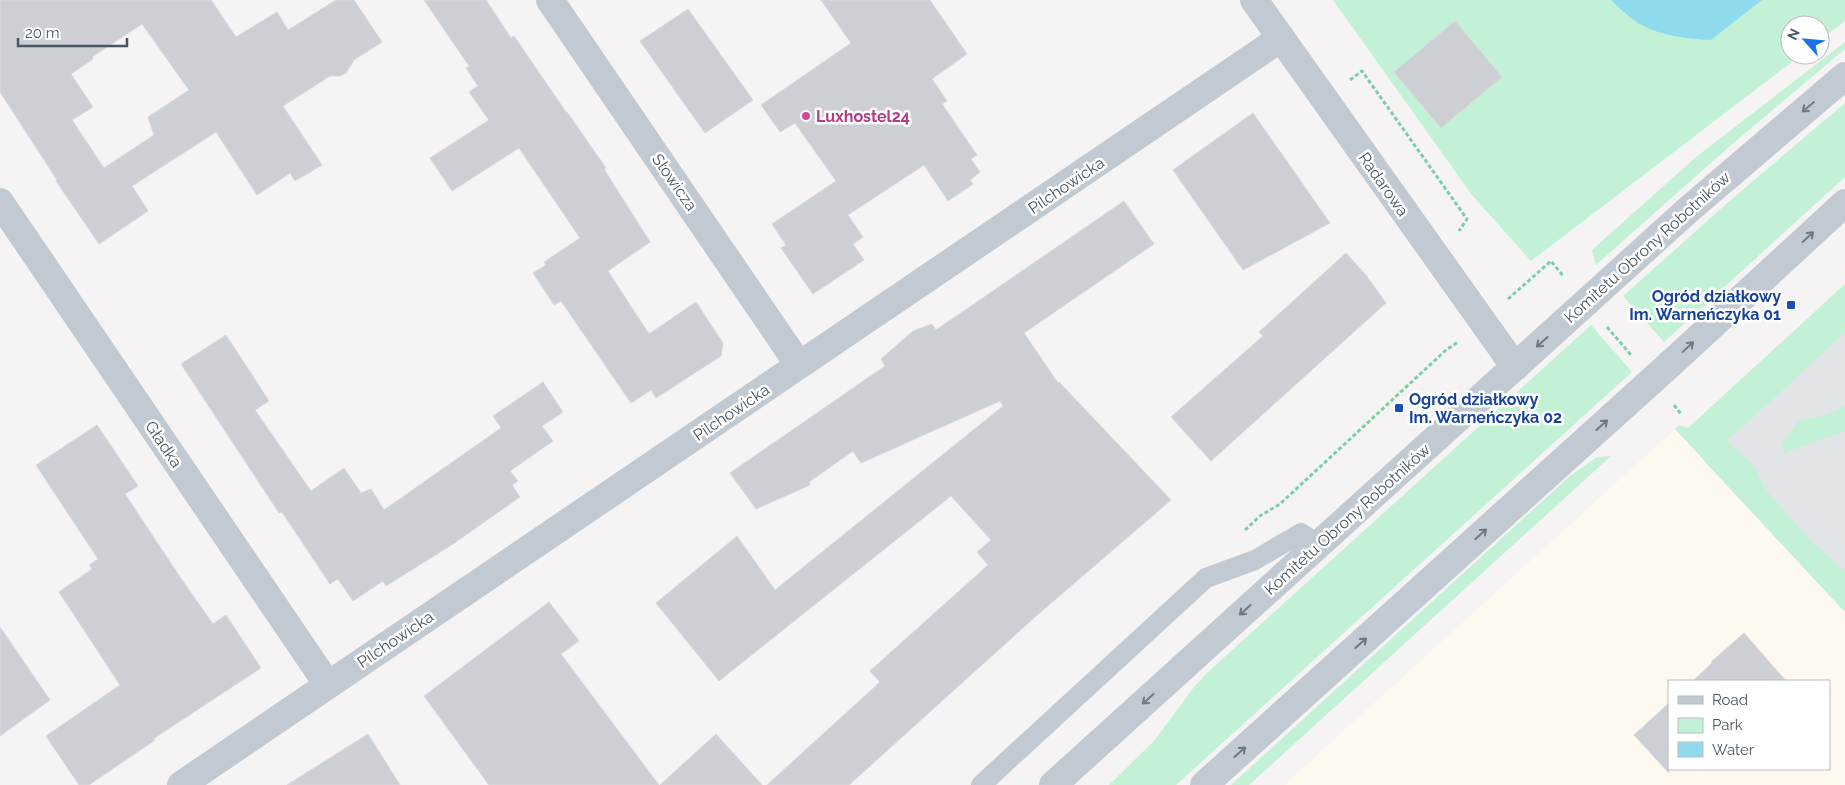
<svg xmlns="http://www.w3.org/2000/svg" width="1845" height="785" font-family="Raleway,sans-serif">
<rect width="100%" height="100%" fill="#f5f3f3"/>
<path fill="#fdf9ef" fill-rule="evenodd" d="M1675,429L1845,612V785H1284ZM1669,681H1829V769H1669Z"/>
<polygon fill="#e2e4e7" points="1845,333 1845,612 1704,461"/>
<g fill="#c3f1d5">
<polygon points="1333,0 1845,0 1845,21 1820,40 1820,25 1790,25 1790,55 1801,55 1531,261 1472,195"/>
<polygon points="1845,42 1845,49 1730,146 1596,265 1592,250 1696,157"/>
<polygon points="1845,103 1845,177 1664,342 1623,296 1733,198"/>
<polygon points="1845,284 1845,333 1727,441 1754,466 1766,490 1809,539 1845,571 1845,612 1675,429 1679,425 1688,428"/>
<polygon points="1591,325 1632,372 1176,785 1109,785 1154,741 1194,687 1208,672"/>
<polygon points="1845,406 1845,431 1784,453 1783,442 1799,420 1823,416"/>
<polygon points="1611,456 1249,785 1231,785 1570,476 1597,457"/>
</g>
<path fill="#90daee" d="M1611,0H1762L1711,40C1687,39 1655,35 1635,21C1626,15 1619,7 1611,0Z"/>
<g fill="#cdcfd5" stroke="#d7d9de" fill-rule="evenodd">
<path d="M0,0H211L236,37L277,12L288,30L336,0H354L382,42L354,60L346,73L340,76H330L283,106L322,165L295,181L290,173L257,195L216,132L132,186L148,211L99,244L56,181L57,180L0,92ZM142,24L189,90L148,117L154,135L104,168L72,120L93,107L71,74L93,59L92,57Z"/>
<polygon points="424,0 486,0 511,38 514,36 566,112 567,112 606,168 604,169 650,242 608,271 649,334 696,302 723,343 721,356 656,398 651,390 631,403 561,301 554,305 533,273 546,265 544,262 580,238 519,148 452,191 430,158 489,120 469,92 478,86 466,68 469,66"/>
<polygon points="821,0 930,0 967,54 932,79 947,101 942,104 977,155 971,159 980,172 970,180 973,184 948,201 924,165 848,215 863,237 853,244 864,260 813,294 781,248 786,245 772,224 836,181 795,123 780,132 761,105 851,43"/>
<polygon points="688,9 753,100 705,133 640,41"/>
<polygon points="1455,21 1502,77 1441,128 1394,72"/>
<polygon points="1253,113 1330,223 1243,270 1173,170"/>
<polygon points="1124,201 1154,244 1024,333 1058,383 1059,382 1171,500 1035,617 849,785 767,785 880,682 870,671 988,565 977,552 991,540 951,496 719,681 656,603 737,536 775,590 1003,406 1000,401 861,463 853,451 809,482 810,485 756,509 730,473 885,366 881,359 913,331 932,324 936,330"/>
<polygon points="1346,253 1366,275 1386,303 1211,461 1171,417 1263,336 1259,332"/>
<polygon points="226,335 269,401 255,410 311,491 344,468 361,493 371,489 384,510 501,428 493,416 543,382 563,412 542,426 553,441 510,471 518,481 512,485 520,497 453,544 386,586 383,581 353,601 338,579 330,584 282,512 279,513 181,364"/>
<polygon points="97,425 138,486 125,494 180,577 213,624 226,615 261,668 153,739 155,740 89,785 79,785 46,736 120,685 59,592 92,569 89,565 98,559 36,465"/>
<polygon points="549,602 579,641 561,654 659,785 489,785 424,696"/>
<polygon points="0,627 50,700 0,736"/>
<polygon points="1744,633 1786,681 1693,681 1712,663 1711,662"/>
<polygon points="1669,703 1669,773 1634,735"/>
<polygon points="368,734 400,785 287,785"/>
<polygon points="716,734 762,785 660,785"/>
</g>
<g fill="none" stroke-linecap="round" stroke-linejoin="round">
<g stroke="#7ad0a6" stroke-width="3" stroke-dasharray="4 2.5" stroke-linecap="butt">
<polyline points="1350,80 1362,71 1467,219 1459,231"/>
<polyline points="1508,299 1551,261 1564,277"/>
<polyline points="1607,327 1631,355"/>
<polyline points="1674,405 1681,414"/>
<polyline points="1245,530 1260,516 1280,504 1446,350 1458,342"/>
</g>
<polyline stroke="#c1cad2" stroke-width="20" points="981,785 1206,578 1255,560 1301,533 1317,544"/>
<g stroke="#c1cad2" stroke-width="28">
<polyline points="550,0 799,365"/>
<polyline points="1254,0 1515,367"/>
<polyline points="0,202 328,685"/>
<polyline points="181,785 1281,38"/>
</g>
<g stroke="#c1cad2" stroke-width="28">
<polyline points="1053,785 1688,210 1845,76"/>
<polyline points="1204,785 1668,366 1845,203"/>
</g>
</g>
<defs><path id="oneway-shaft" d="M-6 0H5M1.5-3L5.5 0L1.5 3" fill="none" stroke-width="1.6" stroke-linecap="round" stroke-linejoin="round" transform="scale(1.25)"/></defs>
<g stroke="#6e7983">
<use href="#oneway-shaft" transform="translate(1808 107) rotate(140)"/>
<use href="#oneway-shaft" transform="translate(1808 237) rotate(-43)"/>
<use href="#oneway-shaft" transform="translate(1542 342) rotate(138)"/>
<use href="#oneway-shaft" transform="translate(1688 347) rotate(-43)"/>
<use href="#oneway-shaft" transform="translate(1602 425) rotate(-42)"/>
<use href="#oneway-shaft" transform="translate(1481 534) rotate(-42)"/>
<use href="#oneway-shaft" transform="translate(1245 610) rotate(138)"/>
<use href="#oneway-shaft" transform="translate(1361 643) rotate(-42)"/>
<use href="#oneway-shaft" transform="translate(1148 699) rotate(138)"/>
<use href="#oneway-shaft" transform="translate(1240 752) rotate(-42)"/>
</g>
<circle fill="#d1479c" stroke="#fff" stroke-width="2" cx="806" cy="116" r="5"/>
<g fill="#1a4fb4" stroke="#fff" stroke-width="2">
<rect x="1786" y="300" width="10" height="10" rx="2.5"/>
<rect x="1394" y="403" width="10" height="10" rx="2.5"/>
</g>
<g text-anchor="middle" stroke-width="5" stroke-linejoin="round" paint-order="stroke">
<g font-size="16" font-weight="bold" fill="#b23c85" stroke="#fff" text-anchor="start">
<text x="816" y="122">Luxhostel24</text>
</g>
<g font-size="16" fill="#4a5661" stroke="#fff">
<text transform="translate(675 182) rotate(55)" y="6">Słowicza</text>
<text transform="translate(1384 184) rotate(55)" y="6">Radarowa</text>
<text transform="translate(1066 185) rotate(-34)" y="6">Pilchowicka</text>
<text transform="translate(1647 247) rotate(-42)" y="6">Komitetu Obrony Robotników</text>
<text transform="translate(731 412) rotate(-34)" y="6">Pilchowicka</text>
<text transform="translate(164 444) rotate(56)" y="6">Gładka</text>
<text transform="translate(1347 519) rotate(-42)" y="6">Komitetu Obrony Robotników</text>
<text transform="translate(395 639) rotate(-34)" y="6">Pilchowicka</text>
</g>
<g font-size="16" font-weight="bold" fill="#164399" stroke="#fff" text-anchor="end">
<text x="1781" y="302">Ogród działkowy<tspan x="1781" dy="18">Im. Warneńczyka 01</tspan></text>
<text x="1409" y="405" text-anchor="start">Ogród działkowy<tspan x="1409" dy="18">Im. Warneńczyka 02</tspan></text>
</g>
</g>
<rect x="1668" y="680" width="162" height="90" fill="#ffffff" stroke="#b7bbc0"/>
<rect x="1678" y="696" width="25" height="8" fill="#c1cad2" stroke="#b7bbc0"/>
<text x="1712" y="705" font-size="15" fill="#4a5661">Road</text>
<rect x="1678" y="718" width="25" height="15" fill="#c3f1d5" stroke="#b7bbc0"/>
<text x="1712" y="730" font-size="15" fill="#4a5661">Park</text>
<rect x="1678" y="742" width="25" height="15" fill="#90daee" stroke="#b7bbc0"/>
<text x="1712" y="755" font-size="15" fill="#4a5661">Water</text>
<g transform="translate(1805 40) rotate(297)"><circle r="24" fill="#ffffff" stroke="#b7bbc0"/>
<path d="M0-4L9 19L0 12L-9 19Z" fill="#1a73e8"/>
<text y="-8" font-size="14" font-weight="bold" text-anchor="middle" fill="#4a5661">N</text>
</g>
<path d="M18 38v8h109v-8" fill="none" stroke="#4a5661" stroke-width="2.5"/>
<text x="25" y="38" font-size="15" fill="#4a5661" stroke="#ffffff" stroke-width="4" paint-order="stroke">20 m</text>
</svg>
